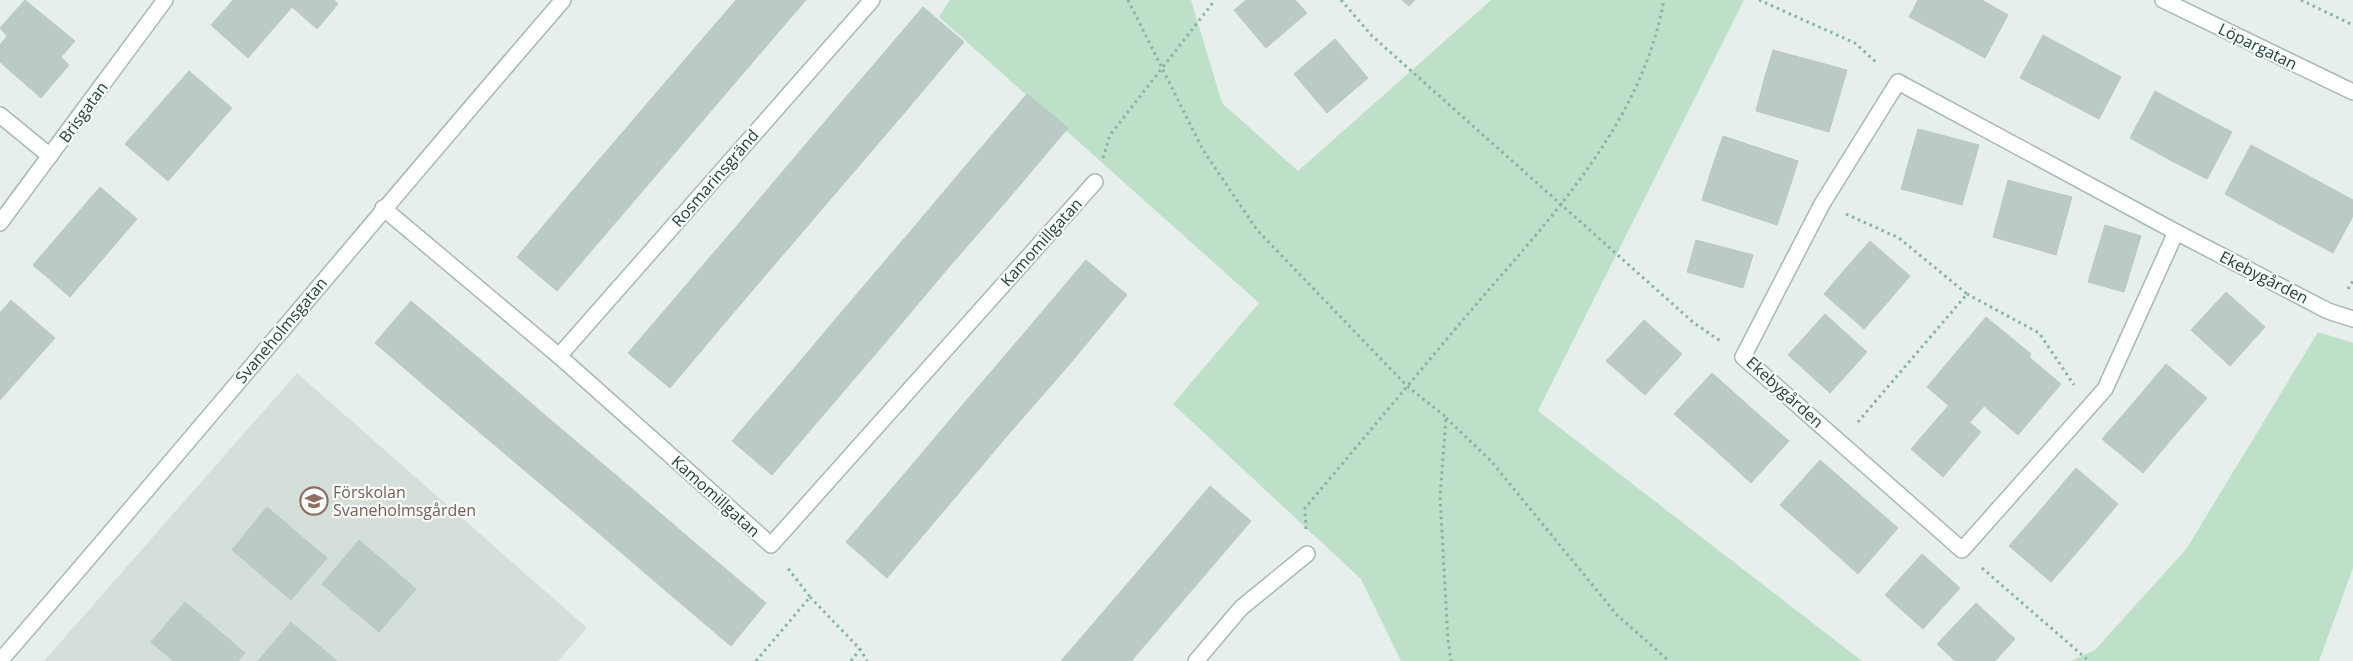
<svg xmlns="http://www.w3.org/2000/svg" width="2353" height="661" font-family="'Open Sans',sans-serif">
<rect width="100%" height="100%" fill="#e6efeb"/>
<polygon fill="#d4dfda" points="297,373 587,628 558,661 44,661"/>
<g fill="#bfe0c8">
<polygon points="950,0 1191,0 1222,103 1298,171 1491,0 1744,0 1538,411 1862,661 1401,661 1361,579 1173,404 1259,303 939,17"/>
<polygon points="2318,332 2353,343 2353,568 2319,661 2071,661 2095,650 2187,548"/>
</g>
<g fill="#bbcac4" stroke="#b8c9c2">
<polygon points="25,0 75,41 61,57 69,65 41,98 0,62 0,45 7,36 0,28"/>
<polygon points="233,0 334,0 338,4 317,29 292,7 248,58 211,25"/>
<polygon points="736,0 775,0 793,15 734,84 693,50"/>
<polygon points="775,0 806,0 793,15"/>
<polygon points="1246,0 1295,0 1307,13 1266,48 1234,10"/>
<polygon points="1402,0 1415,0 1409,6"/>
<polygon points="1918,0 1968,0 1947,37 1909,17"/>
<polygon points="1968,0 1982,0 2008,15 1985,58 1947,37"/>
<polygon points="923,7 964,42 905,112 864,76"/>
<polygon points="2043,35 2082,56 2059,98 2020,78"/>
<polygon points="1335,39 1368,78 1327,113 1294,74"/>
<polygon points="693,50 734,84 675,153 634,119"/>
<polygon points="1773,50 1847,70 1838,101 1764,80"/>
<polygon points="2082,56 2121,77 2099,119 2059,98"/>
<polygon points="189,71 232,108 168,181 125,144"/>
<polygon points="864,76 905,112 846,181 805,145"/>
<polygon points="1764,80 1838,101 1829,132 1756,111"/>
<polygon points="2155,91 2194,112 2168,159 2130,138"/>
<polygon points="1027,94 1068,128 1009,198 968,163"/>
<polygon points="2194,112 2232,132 2207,179 2168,159"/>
<polygon points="634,119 675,153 616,222 575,188"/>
<polygon points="1918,129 1949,137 1932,197 1901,189"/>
<polygon points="1723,136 1798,161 1788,193 1712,168"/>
<polygon points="1949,137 1979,145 1962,205 1932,197"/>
<polygon points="805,145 846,181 787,250 746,215"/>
<polygon points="2251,145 2305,174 2279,224 2225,194"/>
<polygon points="968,163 1009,198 949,267 909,233"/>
<polygon points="1712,168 1788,193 1777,225 1702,200"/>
<polygon points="2305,174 2353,200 2353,216 2333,253 2279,224"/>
<polygon points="2008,180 2040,189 2025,246 1993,237"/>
<polygon points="100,187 137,219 70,297 33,265"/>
<polygon points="575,188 616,222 557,291 517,257"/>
<polygon points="2040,189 2072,197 2056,255 2025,246"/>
<polygon points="746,215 787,250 728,319 687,284"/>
<polygon points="2105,225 2141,236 2124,292 2088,282"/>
<polygon points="909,233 949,267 890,337 850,302"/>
<polygon points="1696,240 1753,255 1743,288 1687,272"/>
<polygon points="1870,241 1910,276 1887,303 1847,267"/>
<polygon points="1086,260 1127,295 1068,366 1026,331"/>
<polygon points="1847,267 1887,303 1864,329 1824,294"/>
<polygon points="687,284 728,319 670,388 628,353"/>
<polygon points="2226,292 2265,327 2230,366 2191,330"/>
<polygon points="11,300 55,338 0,400 0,313"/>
<polygon points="411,301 482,361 446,404 375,343"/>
<polygon points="850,302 890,337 831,406 791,372"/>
<polygon points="1825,314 1867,352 1830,393 1788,355"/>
<polygon points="1986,317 2031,354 2029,357 2061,384 2018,435 1984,406 1969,423 1927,387"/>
<polygon points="1644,320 1682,354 1645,395 1606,361"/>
<polygon points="1026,331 1068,366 1007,436 966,401"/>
<polygon points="482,361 553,422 517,464 446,404"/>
<polygon points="2166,364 2207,398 2175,435 2134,402"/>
<polygon points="791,372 831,406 772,475 732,441"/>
<polygon points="1712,373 1750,407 1713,448 1674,414"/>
<polygon points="966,401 1007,436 947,507 906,472"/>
<polygon points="2134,402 2175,435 2143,473 2102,439"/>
<polygon points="1949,405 1981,432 1943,477 1911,449"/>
<polygon points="1750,407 1789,441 1751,483 1713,448"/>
<polygon points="553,422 624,482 588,524 517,464"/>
<polygon points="1820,460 1859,494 1819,539 1780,505"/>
<polygon points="2076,468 2118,504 2085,543 2043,507"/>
<polygon points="906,472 947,507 887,578 846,542"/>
<polygon points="624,482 695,543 659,585 588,524"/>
<polygon points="1210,486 1251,521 1192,590 1151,556"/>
<polygon points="1859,494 1898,528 1858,574 1819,539"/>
<polygon points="267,507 327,558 291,600 232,550"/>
<polygon points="2043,507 2085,543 2051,582 2009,546"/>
<polygon points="359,540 416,589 379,632 322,584"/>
<polygon points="695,543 766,603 731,646 659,585"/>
<polygon points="1922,554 1960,588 1923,629 1885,595"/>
<polygon points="1151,556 1192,590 1133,659 1092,625"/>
<polygon points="185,602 245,653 238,661 173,661 151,642"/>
<polygon points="1976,603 2015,639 1995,661 1955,661 1937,644"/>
<polygon points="291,622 337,661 258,661"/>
<polygon points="1092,625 1133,659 1132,661 1061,661"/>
</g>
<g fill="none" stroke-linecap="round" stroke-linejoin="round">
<g stroke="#a8b8b2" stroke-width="18">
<g id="minor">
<polyline points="2163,0 2353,92"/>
<polyline points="0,115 50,156"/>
<polyline points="383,208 559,356 771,545 1095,182"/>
<polyline points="0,223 165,0"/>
<polyline points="2176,232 2105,389 1962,550 1743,357 1822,204 1898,82 2176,232 2328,311 2353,319"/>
<polyline points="559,356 872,0"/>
<path d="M0,661C190,442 374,219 563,0"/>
<polyline points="1196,661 1241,608 1307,554"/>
</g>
</g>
<g stroke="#86b3a5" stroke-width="3" stroke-dasharray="2.5 4" stroke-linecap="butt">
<polyline points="1128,0 1203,150 1257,230 1407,386 1446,417 1440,497 1448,641 1451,661"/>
<polyline points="1341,0 1372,36 1694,323 1722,342"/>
<polyline points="1759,0 1855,43 1878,64"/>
<polyline points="2301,0 2353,25"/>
<polyline points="1103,158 1110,135 1215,0"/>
<polyline points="1846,214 1899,238 1967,294 1857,423"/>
<polyline points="2348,289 2353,281"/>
<polyline points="1967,294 2039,333 2074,385"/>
<polyline points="1446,418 1491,461 1617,615 1669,661"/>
<path d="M1306,529L1305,508C1360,443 1414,378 1468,314C1548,220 1641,126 1664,0"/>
<polyline points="1982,568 2089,661"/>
<polyline points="810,597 860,649 867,661"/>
<polyline points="756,661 810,597 787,567"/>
<polyline points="851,661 860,649"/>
</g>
<use href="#minor" stroke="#fff" stroke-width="15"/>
</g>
<defs>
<g id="school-ring" transform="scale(1.4375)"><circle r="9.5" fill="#f7fbf9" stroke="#8d6e63" stroke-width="1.5"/><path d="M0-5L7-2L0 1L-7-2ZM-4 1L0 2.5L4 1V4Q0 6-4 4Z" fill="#8d6e63"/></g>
</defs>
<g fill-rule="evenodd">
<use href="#school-ring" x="314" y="501"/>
</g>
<g text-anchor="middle" stroke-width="4.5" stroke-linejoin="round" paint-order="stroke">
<g font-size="16" fill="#24423a" stroke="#f7fbf9">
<text transform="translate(2258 46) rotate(26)" y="6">Löpargatan</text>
<text transform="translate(83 112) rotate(-54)" y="6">Brisgatan</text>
<text transform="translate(715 178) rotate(-49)" y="6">Rosmarinsgränd</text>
<text transform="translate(1041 242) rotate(-48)" y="6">Kamomillgatan</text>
<text transform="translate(2264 277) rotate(27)" y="6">Ekebygården</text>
<text transform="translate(281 330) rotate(-50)" y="6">Svaneholmsgatan</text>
<text transform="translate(1785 392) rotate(42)" y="6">Ekebygården</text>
<text transform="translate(716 496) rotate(42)" y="6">Kamomillgatan</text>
</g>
<g font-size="16" fill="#785e54" stroke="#f7fbf9" text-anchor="start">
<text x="333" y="498">Förskolan<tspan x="333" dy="18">Svaneholmsgården</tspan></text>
</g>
</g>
</svg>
